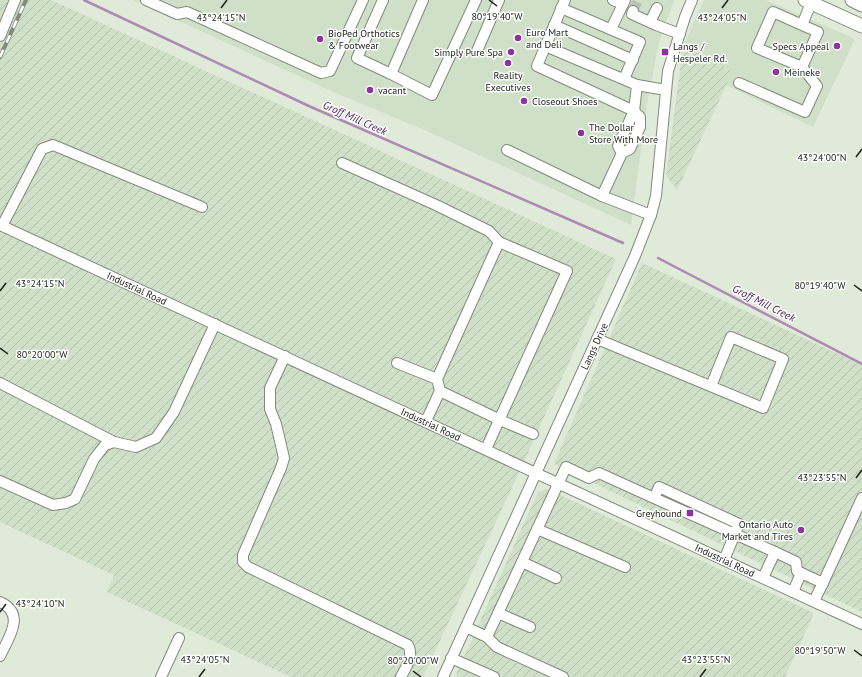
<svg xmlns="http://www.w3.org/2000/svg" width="862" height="677" font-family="'PT Sans',sans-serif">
<defs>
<pattern id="industrial-furrows" width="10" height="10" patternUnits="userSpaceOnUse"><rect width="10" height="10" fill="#d0dfc7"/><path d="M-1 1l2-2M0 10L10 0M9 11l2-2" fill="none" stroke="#b2bfaa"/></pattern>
</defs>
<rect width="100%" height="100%" fill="#dfead9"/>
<g fill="#d0dfc7">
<polygon points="133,0 674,0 659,42 647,104 631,225 427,131 336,93"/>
<polygon points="704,0 766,0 855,39 813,127 726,85 733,71 683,46"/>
</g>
<g fill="url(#industrial-furrows)">
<polygon points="0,0 51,0 616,259 516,479 423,677 291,677 107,592 114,575 0,522"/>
<polygon points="683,46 733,71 677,190 666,176"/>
<polygon points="642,263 862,365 862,612 554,464"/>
<polygon points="547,489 814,613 785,677 455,677 538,492"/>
</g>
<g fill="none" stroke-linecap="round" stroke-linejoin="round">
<g stroke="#ad89b4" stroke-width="2.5">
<polyline points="84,0 311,107 623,243"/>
<polyline points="658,258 862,364"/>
</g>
<polyline stroke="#b8c1b3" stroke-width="10" stroke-dasharray="10 5" stroke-linecap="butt" points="633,11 638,0"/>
<g stroke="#808a7a" stroke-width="12">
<g id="minor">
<polyline points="146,0 177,14 187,12 321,73 330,71 363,0"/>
<polyline points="383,0 357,58 391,74"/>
<polyline points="423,0 391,74 432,95 476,0"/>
<polyline points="613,0 623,4"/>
<polyline points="561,8 640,42 624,79"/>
<polyline points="633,11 632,14 656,25 680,34"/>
<polyline points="650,22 657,8"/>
<polyline points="554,25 633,60"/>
<polyline points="802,25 818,32 802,67 757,48 773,12 802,25 811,3"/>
<polyline points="611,29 625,0"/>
<polyline points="0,36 15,0"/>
<polyline points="545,46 637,85 634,111 537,66 565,0"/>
<polyline points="477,51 499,0"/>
<polyline points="739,83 805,112 817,86 802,67"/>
<polyline points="637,85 666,90"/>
<polyline points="507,150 602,196"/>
<polyline points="622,153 630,149 640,127 640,117 634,111 618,146 622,153 602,196 651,215"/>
<polyline points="342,163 436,205 489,231 499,242"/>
<polyline points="0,225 862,624"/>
<polyline points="2,226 42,149 53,145 202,207"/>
<polyline points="597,339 763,408 783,359 731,337 711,386"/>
<path d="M285,356L270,388V409L276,424L284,458L281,468L243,555V562L248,567L408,645C414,656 406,667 401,677"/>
<polyline points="397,363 437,379"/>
<polyline points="0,383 114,442 136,447 156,438 174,412 215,324"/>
<polyline points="440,391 500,420 533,434"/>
<polyline points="426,421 440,391 437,379 499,242 567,271 486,449"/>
<polyline points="0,481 53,505 66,503 75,499 94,459 105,445 114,442"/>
<polyline points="537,529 625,567"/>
<polyline points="775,552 796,562 797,571 823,583 862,498"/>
<polyline points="724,560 739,524 659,487 654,498 775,552 763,578"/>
<polyline points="522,562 556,578"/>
<polyline points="793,592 801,573"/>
<polyline points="814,601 823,583"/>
<path d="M0,602C26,614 9,637 0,656"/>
<polyline points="498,613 530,627"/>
<polyline points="466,627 487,637 566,467 589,478 599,473 654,498"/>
<polyline points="487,637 497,647 563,677"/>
<polyline points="451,658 494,677"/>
<polyline points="161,677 179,638"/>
<polyline points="443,677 635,256 651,215 656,196 668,71 685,17 692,0"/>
</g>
</g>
<g stroke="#808a7a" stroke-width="15">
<g id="major">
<polyline points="805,0 862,26"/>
<polyline points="852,0 862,5"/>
</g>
</g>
<use href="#minor" stroke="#fff" stroke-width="10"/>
<use href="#major" stroke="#fff" stroke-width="13"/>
<g stroke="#828a7e" stroke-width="4">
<polyline id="rail" points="0,57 26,0"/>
</g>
<use href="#rail" stroke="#fff" stroke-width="2.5" stroke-dasharray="8" stroke-linecap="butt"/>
</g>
<path fill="none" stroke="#1b1f19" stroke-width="1.5" d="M489,0L497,6M221,8L227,0M722,8L728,0M856,157L862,149M854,285L862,291M0,291L6,283M0,348L8,354M856,478L862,470M0,612L6,604M854,650L862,656M413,671L421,677M199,677L205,669M700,677L706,669"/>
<g fill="#8d339e" stroke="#fff" stroke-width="1.5">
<circle cx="518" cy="38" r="4"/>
<circle cx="320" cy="39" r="4"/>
<circle cx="837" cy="46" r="4"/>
<circle cx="511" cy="52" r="4"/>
<rect x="661" y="48" width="8" height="8" rx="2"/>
<circle cx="508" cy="63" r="4"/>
<circle cx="776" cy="72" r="4"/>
<circle cx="370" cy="90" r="4"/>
<circle cx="524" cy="101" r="4"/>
<circle cx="581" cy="133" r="4"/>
<rect x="686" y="509" width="8" height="8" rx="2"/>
<circle cx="801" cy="530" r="4"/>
</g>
<g text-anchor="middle" stroke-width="3" stroke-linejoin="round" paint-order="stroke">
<g font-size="10" fill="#1b1f19" stroke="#fff" text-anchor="start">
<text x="526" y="36">Euro Mart<tspan x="526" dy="12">and Deli</tspan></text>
<text x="328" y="37">BioPed Orthotics<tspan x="328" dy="12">&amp; Footwear</tspan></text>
<text x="673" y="50">Langs /<tspan x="673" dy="12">Hespeler Rd.</tspan></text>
<text x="829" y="50" text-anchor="end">Specs Appeal</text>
<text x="503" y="56" text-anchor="end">Simply Pure Spa</text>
<text x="784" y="76">Meineke</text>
<text x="508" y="79" text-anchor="middle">Reality<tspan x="508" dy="12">Executives</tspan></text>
<text x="378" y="94">vacant</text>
<text x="532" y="105">Closeout Shoes</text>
<text x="589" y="131">The Dollar<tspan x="589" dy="12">Store With More</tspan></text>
<text x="682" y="517" text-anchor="end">Greyhound</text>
<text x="793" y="528" text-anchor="end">Ontario Auto<tspan x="793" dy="12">Market and Tires</tspan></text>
</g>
<g font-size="10" fill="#1b1f19" stroke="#fff">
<text transform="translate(137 288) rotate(25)" y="4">Industrial Road</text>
<text transform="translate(594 346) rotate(-65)" y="4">Langs Drive</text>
<text transform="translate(431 424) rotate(25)" y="4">Industrial Road</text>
<text transform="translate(725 560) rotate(25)" y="4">Industrial Road</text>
</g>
<g font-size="11" font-style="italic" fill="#4d1f56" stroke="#fff">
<text transform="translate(355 118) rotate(24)" y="4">Groff Mill Creek</text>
<text transform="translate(764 303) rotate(27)" y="4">Groff Mill Creek</text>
</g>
</g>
<g font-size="10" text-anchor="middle" fill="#1b1f19" stroke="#fff" stroke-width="3" stroke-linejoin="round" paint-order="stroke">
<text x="497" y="20">80°19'40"W</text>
<text x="221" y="21">43°24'15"N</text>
<text x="722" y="21">43°24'05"N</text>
<text x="822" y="161">43°24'00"N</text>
<text x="40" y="287">43°24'15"N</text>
<text x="820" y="289">80°19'40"W</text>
<text x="42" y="358">80°20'00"W</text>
<text x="822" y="481">43°23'55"N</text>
<text x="40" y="607">43°24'10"N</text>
<text x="820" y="654">80°19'50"W</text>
<text x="205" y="663">43°24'05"N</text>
<text x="706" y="663">43°23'55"N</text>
<text x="413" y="664">80°20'00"W</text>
</g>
</svg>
